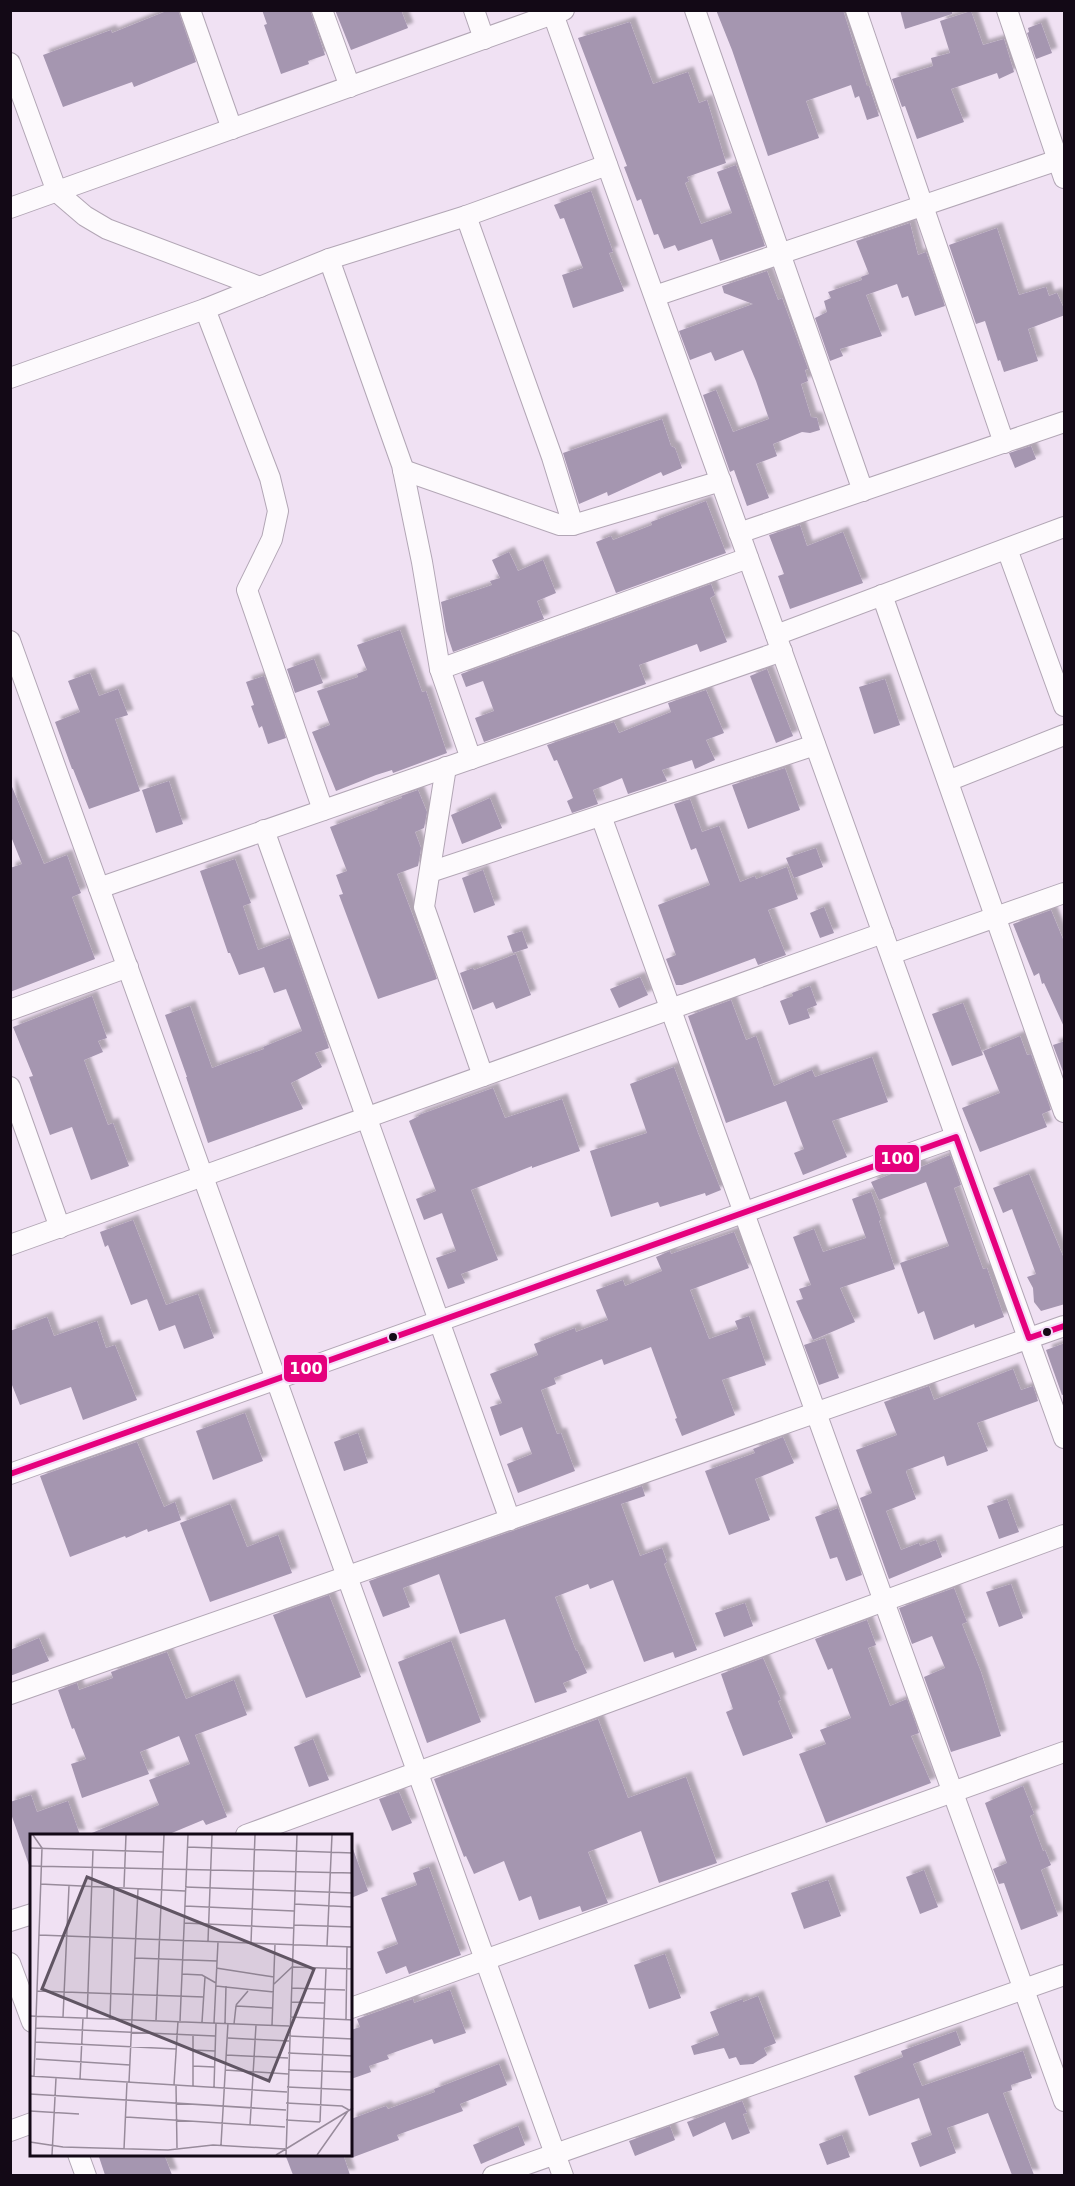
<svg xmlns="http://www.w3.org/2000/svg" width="1075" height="2186" font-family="'DejaVu Sans',sans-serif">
<defs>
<filter id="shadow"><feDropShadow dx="5.5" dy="-5.5" stdDeviation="1.5" flood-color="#0004"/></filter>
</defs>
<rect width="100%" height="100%" fill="#f0e1f3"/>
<g fill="#a596b0" filter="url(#shadow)">
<polygon points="169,10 178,10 196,62 134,87 132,82 63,107 43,55 111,30 112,33"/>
<polygon points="262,10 310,10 325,55 308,61 309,64 281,74 264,25 267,24"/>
<polygon points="335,10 401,10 408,28 351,50"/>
<polygon points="716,10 843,10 867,86 869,86 879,116 867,120 859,96 855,98 851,85 806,101 819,138 768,156 732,50"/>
<polygon points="900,10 952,10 952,14 905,29"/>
<polygon points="971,11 983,45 1004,39 1014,72 999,79 997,73 951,89 964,122 917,139 905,106 902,107 892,79 933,66 931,58 950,53 940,21"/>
<polygon points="630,22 653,84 688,72 699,103 707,100 726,163 687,177 689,181 685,183 701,224 732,213 717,172 736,165 765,246 720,261 712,239 678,251 675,245 664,249 658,234 654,235 641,199 637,201 624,167 627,166 578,38"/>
<polygon points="1041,23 1052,53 1036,59 1027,33 1029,32 1028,28"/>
<polygon points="591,191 613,252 609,253 624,291 573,308 562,275 583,268 564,218 560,219 554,205"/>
<polygon points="910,223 918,255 926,252 945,306 915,316 908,296 902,298 897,284 866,295 882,336 840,349 843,356 830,361 815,318 827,312 824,301 831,298 828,292 862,280 861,277 869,274 856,241"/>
<polygon points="997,228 1019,295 1046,287 1049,296 1057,293 1065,311 1065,315 1028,329 1038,361 1004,372 1000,360 998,361 985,321 976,324 949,245"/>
<polygon points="767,271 778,300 782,298 808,369 805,370 808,381 801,384 811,417 817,418 820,430 810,433 802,432 773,444 777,456 756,464 769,498 747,506 734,470 730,472 703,395 716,390 733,432 769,419 756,381 743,350 715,361 711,352 690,360 679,331 753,304 724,293 722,286"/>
<polygon points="662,419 671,446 675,448 682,468 663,476 661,472 608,496 607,492 579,504 563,453"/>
<polygon points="1031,446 1036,459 1015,468 1009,453"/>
<polygon points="706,501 726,553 616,593 596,542 611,536 613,540 652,525 651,522"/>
<polygon points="800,525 807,546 843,532 863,583 790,609 778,576 784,574 769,535"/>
<polygon points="509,552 518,571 543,560 556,593 537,601 544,619 453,652 446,631 441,602 492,585 490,581 500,578 492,560"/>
<polygon points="711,584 715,595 710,598 727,642 700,652 697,644 639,665 646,684 484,742 475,718 494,711 483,681 466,687 461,674"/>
<polygon points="400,630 422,692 426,691 447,753 393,773 392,770 376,775 336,791 312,732 330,725 317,691 358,677 357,674 367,670 357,645"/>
<polygon points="314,659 323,683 295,693 287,669"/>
<polygon points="767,669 793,736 776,743 750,676"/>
<polygon points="90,673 99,696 118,689 128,715 115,719 140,791 89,809 73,769 72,769 55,722 80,712 68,681"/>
<polygon points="264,676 286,738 268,744 262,726 259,728 251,706 254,705 246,682"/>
<polygon points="885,679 900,725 874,734 859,687"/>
<polygon points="706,690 724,733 706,740 715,760 695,769 692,760 662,770 667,781 628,794 622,778 593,790 598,804 572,813 567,801 573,798 557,760 554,761 547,745 614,722 619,733 671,712 668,703"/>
<polygon points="785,768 800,810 748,829 732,785"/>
<polygon points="169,781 183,824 156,833 142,790"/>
<polygon points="10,782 44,864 67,855 81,893 72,897 95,959 10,992 10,868 22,864 10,834"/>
<polygon points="418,790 427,812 424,828 415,832 421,848 418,866 397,874 437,979 378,999 339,895 343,894 336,875 347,871 330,827 378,809 378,807 402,798 401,796"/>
<polygon points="490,798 502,828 462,844 451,815"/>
<polygon points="690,799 702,832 719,826 740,882 755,876 756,879 787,867 798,899 768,910 786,955 758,965 755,958 682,985 676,985 666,959 676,955 658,905 710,885 696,848 691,850 674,804"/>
<polygon points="816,848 823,867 794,878 786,858"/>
<polygon points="235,859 251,903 243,906 258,950 290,938 329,1048 315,1053 322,1067 291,1083 303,1109 208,1143 186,1077 187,1077 165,1015 190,1006 212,1068 264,1049 263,1047 302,1031 286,989 274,993 264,967 239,975 230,953 228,953 200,871"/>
<polygon points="483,870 495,905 474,913 462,878"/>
<polygon points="824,907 834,933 820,938 810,913"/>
<polygon points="1051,910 1065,944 1065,1029 1044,983 1042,984 1039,973 1034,976 1013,924"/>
<polygon points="522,931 528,948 513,953 507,936"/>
<polygon points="516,954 531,995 496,1009 493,1002 473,1010 460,973 473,968 474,970"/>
<polygon points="640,977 648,995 619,1008 610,989"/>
<polygon points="810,986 817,1005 807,1009 810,1018 789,1025 780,1001 793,996 792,993"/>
<polygon points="92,996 107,1038 98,1041 103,1052 84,1060 108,1125 113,1123 129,1166 91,1180 72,1127 50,1135 29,1077 33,1076 13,1027"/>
<polygon points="731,1000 746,1040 756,1036 774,1086 812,1070 815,1077 872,1057 888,1102 832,1121 847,1157 803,1175 794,1153 804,1149 786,1101 726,1123 688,1016"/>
<polygon points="963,1003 983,1055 952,1066 932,1014"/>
<polygon points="1020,1036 1027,1055 1031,1054 1051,1110 1042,1114 1047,1127 980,1152 962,1108 1000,1093 983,1051"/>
<polygon points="1065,1041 1065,1077 1053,1045"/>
<polygon points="674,1067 698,1133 721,1190 706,1196 705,1193 660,1207 658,1202 611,1217 590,1151 647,1133 630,1084"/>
<polygon points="493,1088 505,1118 562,1099 580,1151 532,1168 532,1166 471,1190 498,1260 461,1274 465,1283 448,1289 436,1258 456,1251 442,1213 424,1220 416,1199 436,1191 409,1121 419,1116 419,1115"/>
<polygon points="950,1155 961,1185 954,1188 983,1269 987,1268 1004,1317 975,1328 974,1324 934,1340 924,1311 918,1314 900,1263 949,1246 926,1182 879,1200 871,1182 919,1163 921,1167"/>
<polygon points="1029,1174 1065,1261 1065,1304 1041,1311 1034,1302 1033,1288 1027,1277 1036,1274 1012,1209 1003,1213 993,1188"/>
<polygon points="871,1192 881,1220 879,1221 895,1269 840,1288 855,1322 813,1340 796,1301 803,1299 799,1289 811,1285 793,1237 814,1229 823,1252 866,1238 852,1199"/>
<polygon points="133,1220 166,1305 198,1294 214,1338 184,1349 175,1325 159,1331 147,1299 131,1305 108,1245 105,1247 100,1232"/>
<polygon points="734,1232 749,1268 690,1290 709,1339 738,1329 735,1321 749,1316 766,1365 722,1380 735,1415 682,1436 675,1419 677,1418 651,1347 604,1365 602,1359 554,1378 556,1384 541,1390 557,1434 561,1433 575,1471 518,1493 507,1464 532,1454 522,1427 500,1436 490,1407 502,1403 490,1374 538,1355 534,1344 575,1328 576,1332 608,1320 596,1290 623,1280 625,1286 662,1271 656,1257 670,1251 671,1254"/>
<polygon points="47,1317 54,1336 97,1321 106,1348 115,1345 137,1400 83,1420 71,1387 20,1405 10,1380 10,1331"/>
<polygon points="825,1338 839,1378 819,1385 804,1345"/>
<polygon points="1065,1343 1065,1394 1062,1395 1046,1350"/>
<polygon points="1013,1369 1021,1390 1033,1386 1038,1401 977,1423 988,1451 947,1466 944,1456 907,1470 906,1472 916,1499 886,1511 901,1550 919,1543 920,1546 936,1540 942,1557 889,1579 860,1498 872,1493 856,1450 897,1435 884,1402 929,1386 934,1400"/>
<polygon points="245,1413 263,1461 213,1480 196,1431"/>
<polygon points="358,1433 368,1463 344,1471 334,1442"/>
<polygon points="783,1437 794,1463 755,1479 770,1520 729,1535 705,1471 755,1453 753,1449"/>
<polygon points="137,1442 164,1507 175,1502 181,1520 148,1532 147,1529 126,1538 125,1536 70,1557 40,1476"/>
<polygon points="642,1486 645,1496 621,1504 640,1556 662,1548 667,1562 664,1564 697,1650 675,1658 673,1652 644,1662 613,1580 590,1589 588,1584 555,1597 576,1651 577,1650 587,1673 563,1683 567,1692 535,1703 505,1619 460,1634 439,1574 403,1588 410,1607 383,1617 369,1581"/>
<polygon points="1007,1499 1019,1532 999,1539 987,1506"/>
<polygon points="230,1504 247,1547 278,1535 292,1573 210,1602 180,1523"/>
<polygon points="838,1508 862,1575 846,1581 837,1557 830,1559 815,1517"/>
<polygon points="1011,1584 1023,1618 999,1627 986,1592"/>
<polygon points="954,1588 967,1622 962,1624 981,1672 1001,1736 951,1752 924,1677 945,1668 932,1636 912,1644 899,1608"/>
<polygon points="329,1595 361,1677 306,1698 273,1615"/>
<polygon points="745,1603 753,1626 724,1637 715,1613"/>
<polygon points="867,1620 876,1645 868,1648 890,1706 907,1699 919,1733 911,1736 931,1783 826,1823 799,1754 826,1744 820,1730 851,1718 832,1668 828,1670 815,1639"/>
<polygon points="39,1638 49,1661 10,1676 10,1650"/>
<polygon points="451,1641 481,1722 427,1743 398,1662"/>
<polygon points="167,1652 186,1699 234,1680 247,1715 195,1735 227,1817 206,1825 203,1820 167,1835 87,1835 159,1805 149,1780 190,1764 179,1736 140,1752 149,1774 82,1798 71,1764 86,1759 74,1728 72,1729 58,1690 77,1683 79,1690 113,1678 111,1672"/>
<polygon points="763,1658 781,1700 778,1701 793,1738 743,1756 726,1712 733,1709 721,1674"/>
<polygon points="598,1719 628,1798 686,1777 717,1863 659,1883 641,1831 588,1852 608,1903 582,1912 580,1906 539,1920 531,1896 519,1901 504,1861 474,1874 466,1856 464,1857 434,1779"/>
<polygon points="313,1739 329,1780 309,1787 294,1747"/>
<polygon points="1023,1786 1034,1814 1030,1816 1043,1851 1045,1850 1051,1865 1041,1870 1058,1916 1021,1930 1004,1883 999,1884 993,1869 1007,1863 985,1803"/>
<polygon points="399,1792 412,1823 392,1831 379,1799"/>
<polygon points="31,1795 37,1812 68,1801 80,1835 32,1835 32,1864 29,1865 10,1811 10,1802"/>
<polygon points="353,1849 368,1891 351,1898 351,1850"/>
<polygon points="429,1867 461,1955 409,1974 406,1966 386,1974 377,1952 398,1944 381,1898 417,1885 413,1873"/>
<polygon points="924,1870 938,1907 920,1914 906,1877"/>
<polygon points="828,1880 841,1916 804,1929 791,1893"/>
<polygon points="665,1954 681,1998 649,2009 634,1965"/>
<polygon points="450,1990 466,2033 434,2044 432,2039 387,2055 389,2059 369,2066 371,2072 351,2079 351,2030 360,2027 357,2019 413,1999 414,2003"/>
<polygon points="758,1996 776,2043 764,2048 767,2055 753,2064 740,2065 736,2057 729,2059 724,2048 694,2055 691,2046 719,2035 710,2012 743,1999 743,2002"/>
<polygon points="956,2031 961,2045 913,2064 922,2086 1023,2051 1032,2078 1011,2085 1012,2090 1003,2093 1034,2175 1012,2175 988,2113 947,2128 956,2153 920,2167 911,2143 932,2135 919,2098 869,2116 854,2076 903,2057 901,2051"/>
<polygon points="499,2064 507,2085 460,2104 463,2111 397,2135 399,2140 351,2158 351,2119 386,2106 388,2109 435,2092 434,2089"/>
<polygon points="742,2101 747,2113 743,2114 750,2133 732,2140 725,2122 693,2137 687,2122"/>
<polygon points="518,2126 525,2145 481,2164 473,2145"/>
<polygon points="670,2126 675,2140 635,2156 629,2141"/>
<polygon points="842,2135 850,2157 827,2165 819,2144"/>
<polygon points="98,2154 164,2154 172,2175 105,2175"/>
<polygon points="285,2154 343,2154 350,2175 293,2175"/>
</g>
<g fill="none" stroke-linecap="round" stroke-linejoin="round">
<g stroke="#b2a6b5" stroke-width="22">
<g id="minor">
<polyline points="190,10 232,129"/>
<polyline points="322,10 350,87"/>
<polyline points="474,10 484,39"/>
<polyline points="695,10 863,491"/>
<polyline points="856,10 1004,443"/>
<polyline points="1007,10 1064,178"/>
<polyline points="553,14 1064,1438"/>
<polyline points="10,63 57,192 85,216 107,229 260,287"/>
<polyline points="10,208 564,10"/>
<polyline points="466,216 552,457 573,525 721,481"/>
<polyline points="329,259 402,465 422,562 440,669 471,759"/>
<polyline points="655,296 1064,158"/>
<polyline points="205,309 270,478 278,511 272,539 247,590 323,810"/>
<polyline points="10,378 205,309 329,259 466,216 607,165"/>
<polyline points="403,470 560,525 573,525"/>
<polyline points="739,533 1064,422"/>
<polyline points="1007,549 1064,706"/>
<polyline points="882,595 1064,1112"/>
<polyline points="776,635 1064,527"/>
<polyline points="10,641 563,2176"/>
<polyline points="440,669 748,558"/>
<polyline points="446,767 424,907 483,1076"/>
<polyline points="948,781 1064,735"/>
<polyline points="601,816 1064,2101"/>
<polyline points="264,830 510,1520"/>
<polyline points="430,872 815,745"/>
<polyline points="99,888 782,651"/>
<polyline points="891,954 1064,893"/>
<polyline points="10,1010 128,967"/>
<polyline points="10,1087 60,1228"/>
<polyline points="10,1245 883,933"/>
<polyline points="10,1474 956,1137"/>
<polyline points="10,1694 1064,1326"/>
<polyline points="246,1835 1064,1535"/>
<polyline points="10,1921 32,1914"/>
<polyline points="10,1963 32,2022"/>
<polyline points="351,2008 1064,1752"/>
<polyline points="10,2131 32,2123"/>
<polyline points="78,2154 86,2176"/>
<polyline points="493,2176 1064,1975"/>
</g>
</g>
<use href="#minor" stroke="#fdfafd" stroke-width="20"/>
<g stroke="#f4dafa" stroke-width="10">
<polyline id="bus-1" points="10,1474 956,1137 1029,1338 1064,1326"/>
</g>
<use href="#bus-1" stroke="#e5007d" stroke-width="6"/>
</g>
<g fill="#130916" stroke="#f4dafa" stroke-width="2">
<circle cx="1047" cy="1332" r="5"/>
<circle cx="393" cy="1337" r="5"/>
</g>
<g transform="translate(30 1834)">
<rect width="322" height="322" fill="#f0e1f3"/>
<path fill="none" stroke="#988b9b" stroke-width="1.5" d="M3,1L12,14L4,242M157,13L323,19M0,14L133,18M0,32L323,39M10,50L155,57M94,53L96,1M155,53L323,59M264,70L323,73M155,72L264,77M154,89L263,94M264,91L323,93M9,101L323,113M178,107L182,1M221,109L225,1M297,112L302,1M105,124L187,127M186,134L244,143M152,140L172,141L186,149M244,150L262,133L323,135M186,152L244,158M261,154L315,156M7,157L174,163M261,168L294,169M206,171L218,157M0,182L259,192M33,183L39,52M260,183L323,186M57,184L63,16M80,185L84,53M126,186L134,1M316,186L317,113M150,187L158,1M172,188L175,143M184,189L188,108M195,189L196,152M204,190L206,172L242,174M242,191L245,110M6,194L185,202M259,202L323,205M198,204L259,207M5,208L146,215M163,216L185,217M258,219L323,222M196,221L258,224M6,225L100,231M163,232L184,233M195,236L258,240M258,236L323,238M0,242L257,258M50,245L53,184M99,248L108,55M144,251L148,187M146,251L147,314M163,252V201M184,253L186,189M257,253L323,256M0,260L256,276M256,269L312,272L319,276M0,277L49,280M96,283L255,293M256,286L290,288M290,288L296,134M220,291L226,191M0,308L33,313L138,316L183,311L255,315M191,311L198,189M94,315L97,248M22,321L26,244M246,321L323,274M256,321L267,1M287,321L318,277"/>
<path fill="#605563" fill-opacity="0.15" stroke="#605563" stroke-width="3" d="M57,43L284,135L239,247L12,155Z"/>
<rect width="322" height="322" fill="none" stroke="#130916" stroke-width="3"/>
</g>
<g stroke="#f4dafa" stroke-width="2">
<rect x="874" y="1144" width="46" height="29" rx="6" fill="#e5007d"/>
<rect x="283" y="1354" width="45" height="29" rx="6" fill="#e5007d"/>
</g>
<g font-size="16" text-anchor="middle" font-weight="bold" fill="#fff">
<text x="897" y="1164">100</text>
<text x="306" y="1374">100</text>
</g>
<rect width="1075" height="2186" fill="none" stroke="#130916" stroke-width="24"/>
</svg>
